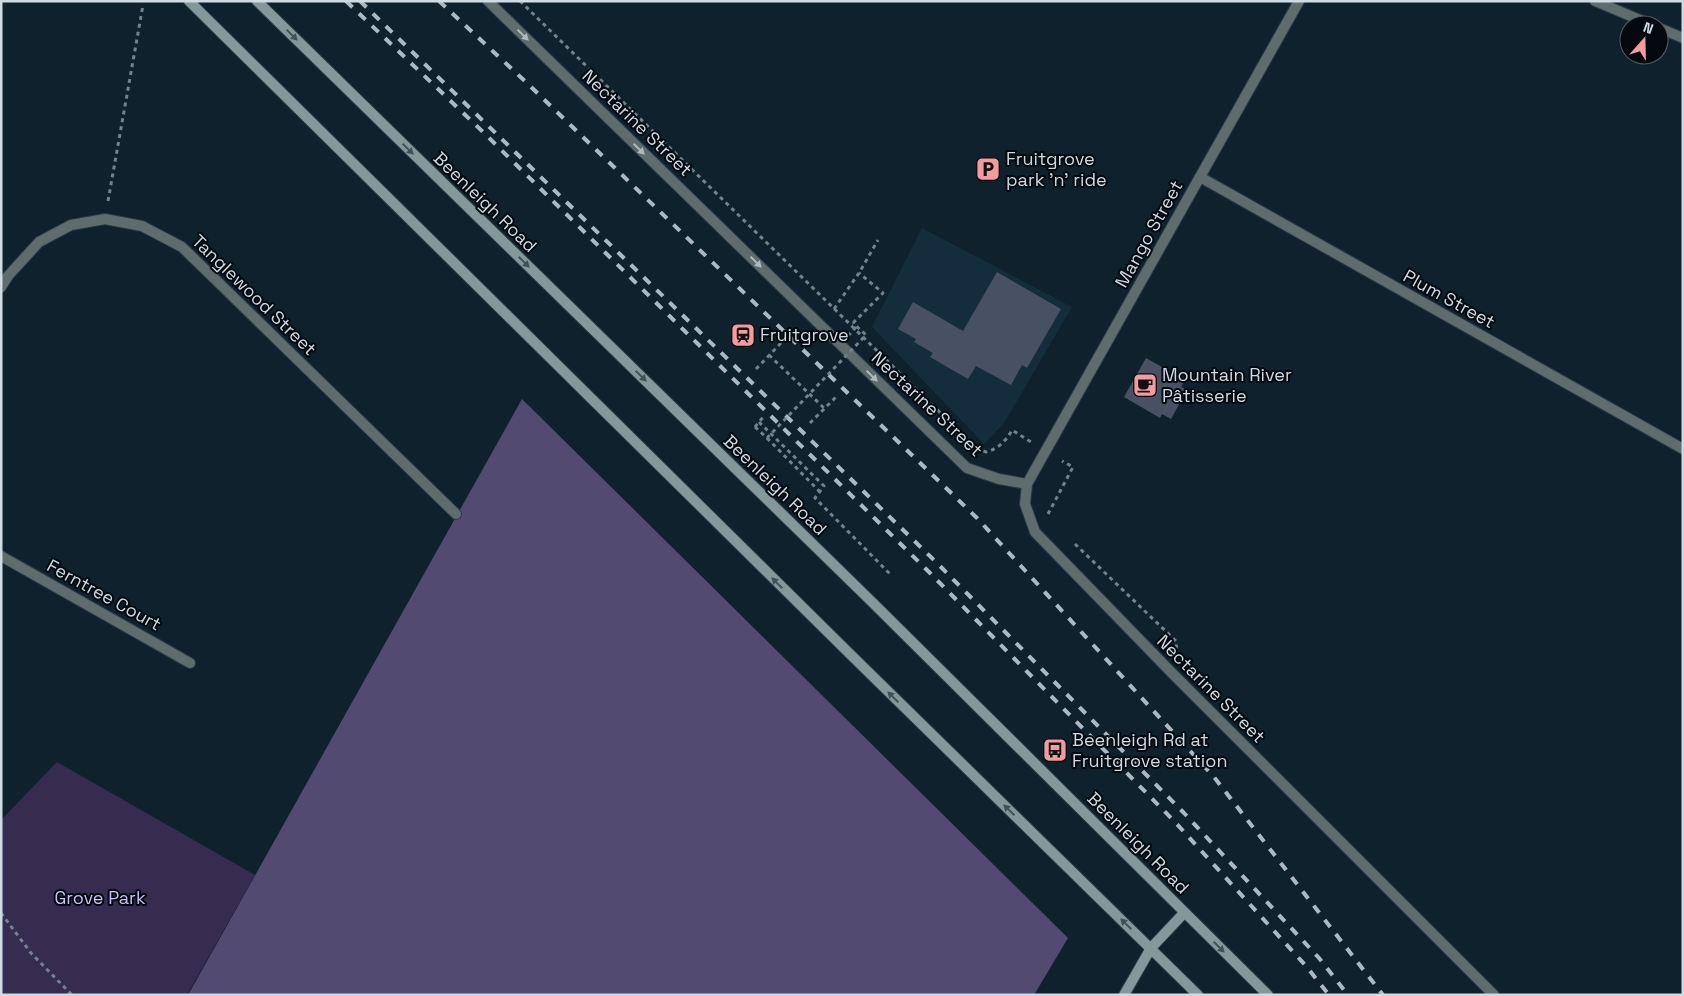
<svg xmlns="http://www.w3.org/2000/svg" width="1684" height="996" font-family="'Space Grotesk',sans-serif">
<rect width="100%" height="100%" fill="#0e212d"/>
<polygon fill="#142d3d" points="922,228 1072,307 1004,423 984,444 872,327"/>
<polygon fill="#352c50" points="57,762 255,875 187,995 1,995 1,820"/>
<polygon fill="#534a71" points="522,399 1068,938 1034,995 188,995"/>
<g fill="#485164">
<polygon points="997,272 1061,309 1027,368 1022,365 1011,385 976,366 968,379 930,357 933,353 914,342 916,339 898,329 913,302 963,331"/>
<polygon points="1146,358 1185,380 1181,387 1187,390 1171,419 1162,414 1160,418 1124,397"/>
</g>
<g fill="none" stroke-linecap="round" stroke-linejoin="round">
<g stroke="#293b46" stroke-width="12">
<g id="street">
<polyline points="488,1 967,468 999,479 1027,484"/>
<polyline points="1299,1 1027,484 1025,504 1035,532 1171,672 1494,995"/>
<polyline points="1595,1 1652,25"/>
<polyline points="1659,28 1683,38"/>
<polyline points="1200,177 1683,449"/>
<polyline points="1,287 8,276 39,242 71,225 105,219 142,226 182,247 456,514"/>
<polyline points="1,556 190,663"/>
</g>
</g>
<g stroke="#293b46" stroke-width="12">
<g id="secondary">
<polyline points="189,1 851,655 1198,995"/>
<polyline points="257,1 871,601 1268,995"/>
<polyline points="1124,995 1151,948 1184,913"/>
</g>
</g>
<g stroke="#73828c" stroke-width="3" stroke-dasharray="4 4" stroke-linecap="butt">
<polyline points="520,1 963,435"/>
<polyline points="108,201 143,5"/>
<polyline points="834,309 859,273 878,240"/>
<polyline points="853,323 883,293 859,273"/>
<polyline points="769,355 825,409"/>
<polyline points="756,369 781,343"/>
<polyline points="759,422 824,486 815,498 892,576"/>
<polyline points="810,423 837,396"/>
<polyline points="755,427 764,416"/>
<polyline points="767,438 820,492"/>
<path d="M976,448L986,452C998,449 1006,441 1012,430L1031,442"/>
<polyline points="1048,514 1073,467 1062,461"/>
<polyline points="1075,544 1177,642 1176,649"/>
<polyline points="1,913 31,953 72,995"/>
</g>
<use href="#street" stroke="#5f6c6e" stroke-width="10"/>
<use href="#secondary" stroke="#84989c" stroke-width="10"/>
<g stroke="#acb9c2" stroke-width="4" stroke-dasharray="9 9" stroke-linecap="butt">
<polyline points="346,1 482,131 930,573 1175,822 1306,966 1329,995"/>
<polyline points="360,1 936,562 1184,813 1319,958 1348,995"/>
<polyline points="439,1 528,84 977,518 1214,777 1383,995"/>
</g>
<g stroke="#73828c" stroke-width="3" stroke-dasharray="4 4" stroke-linecap="butt">
<polyline points="848,336 857,326"/>
<polyline points="755,427 767,438 866,335 853,323"/>
</g>
</g>
<defs><path id="oneway-solid" d="M-6-.8H1V-3.2L6.5 0L1 3.2V.8H-6Z" transform="scale(1.25)"/></defs>
<g fill="#445056">
<use href="#oneway-solid" transform="translate(292 35) rotate(44)"/>
<use href="#oneway-solid" transform="translate(408 149) rotate(44)"/>
<use href="#oneway-solid" transform="translate(524 262) rotate(44)"/>
<use href="#oneway-solid" transform="translate(641 376) rotate(44)"/>
<use href="#oneway-solid" transform="translate(777 583) rotate(-135)"/>
<use href="#oneway-solid" transform="translate(893 697) rotate(-136)"/>
<use href="#oneway-solid" transform="translate(1009 810) rotate(-136)"/>
<use href="#oneway-solid" transform="translate(1126 924) rotate(-136)"/>
<use href="#oneway-solid" transform="translate(1219 947) rotate(45)"/>
</g>
<g fill="#adbac0">
<use href="#oneway-solid" transform="translate(523 35) rotate(44)"/>
<use href="#oneway-solid" transform="translate(639 149) rotate(44)"/>
<use href="#oneway-solid" transform="translate(756 262) rotate(44)"/>
<use href="#oneway-solid" transform="translate(872 376) rotate(44)"/>
</g>
<defs>
<g id="parking-square" transform="scale(1.25)"><rect x="-9" y="-9" width="18" height="18" rx="4" fill="#f49b9f" stroke="#03090f"/><path d="M-3.5-5.5H1a3.5 3.5 0 0 1 0 7H-1V5.5H-3.5ZM-1-3.4V-.6H.8a1.4 1.4 0 0 0 0-2.8Z" fill="#111"/></g>
<g id="station-square" transform="scale(1.25)"><rect x="-9" y="-9" width="18" height="18" rx="4" fill="#f49b9f" stroke="#03090f"/><path d="M-3-6H3Q5-6 5-4V2Q5 4 3 4L4.5 6H3L1.5 4h-3L-3 6H-4.5L-3 4Q-5 4-5 2V-4Q-5-6-3-6ZM-3.5-4v3h7v-3ZM-3.5 1v1.5H-2V1ZM2 1v1.5H3.5V1Z" fill="#111"/></g>
<g id="cafe-square" transform="scale(1.25)"><rect x="-9" y="-9" width="18" height="18" rx="4" fill="#f49b9f" stroke="#03090f"/><path d="M-5.5-4.5H6V0H3Q3 3.5 0 3.5H-2.5Q-5.5 3.5-5.5 0ZM3-3.2v2h1.7v-2ZM-6 4.5H4V6H-6Z" fill="#111"/></g>
<g id="bus-square" transform="scale(1.25)"><rect x="-9" y="-9" width="18" height="18" rx="4" fill="#f49b9f" stroke="#03090f"/><path d="M-5-6H5V4H4V6H2V4H-2V6H-4V4H-5ZM-3.5-4V0h7V-4ZM-3.5 1.2v1.5H-2V1.2ZM2 1.2v1.5H3.5V1.2Z" fill="#111"/></g>
</defs>
<g fill-rule="evenodd">
<use href="#parking-square" x="988" y="169"/>
<use href="#station-square" x="743" y="335"/>
<use href="#cafe-square" x="1145" y="385"/>
<use href="#bus-square" x="1055" y="750"/>
</g>
<g text-anchor="middle" stroke-width="4" stroke-linejoin="round" paint-order="stroke">
<g font-size="18" fill="#cfdbe3" stroke="#03090f">
<text transform="translate(637 123) rotate(44)" y="6">Nectarine Street</text>
<text transform="translate(485 202) rotate(44)" y="6">Beenleigh Road</text>
<text transform="translate(1149 234) rotate(-61)" y="6">Mango Street</text>
<text transform="translate(254 295) rotate(44)" y="6">Tanglewood Street</text>
<text transform="translate(1449 299) rotate(29)" y="6">Plum Street</text>
<text transform="translate(927 404) rotate(43)" y="6">Nectarine Street</text>
<text transform="translate(775 485) rotate(44)" y="6">Beenleigh Road</text>
<text transform="translate(104 595) rotate(29)" y="6">Ferntree Court</text>
<text transform="translate(1211 689) rotate(45)" y="6">Nectarine Street</text>
<text transform="translate(1138 843) rotate(45)" y="6">Beenleigh Road</text>
</g>
<g font-size="18" fill="#cfdbe3" stroke="#03090f" text-anchor="start">
<text x="1006" y="165">Fruitgrove<tspan x="1006" dy="21">park 'n' ride</tspan></text>
<text x="760" y="341">Fruitgrove</text>
<text x="1162" y="381">Mountain River<tspan x="1162" dy="21">Pâtisserie</tspan></text>
<text x="1072" y="746">Beenleigh Rd at<tspan x="1072" dy="21">Fruitgrove station</tspan></text>
</g>
<g font-size="18" fill="#cabff5" stroke="#03090f">
<text x="100" y="904">Grove Park</text>
</g>
</g>
<rect width="1684" height="996" fill="none" stroke="#cfdbe3" stroke-width="5"/>
<g transform="translate(1644 40) rotate(20)"><circle r="24" fill="#03090f" stroke="#555d64"/>
<path d="M0-4L9 19L0 12L-9 19Z" fill="#f49b9f"/>
<text y="-8" font-size="14" font-weight="bold" text-anchor="middle" fill="#cfdbe3">N</text>
</g>
</svg>
